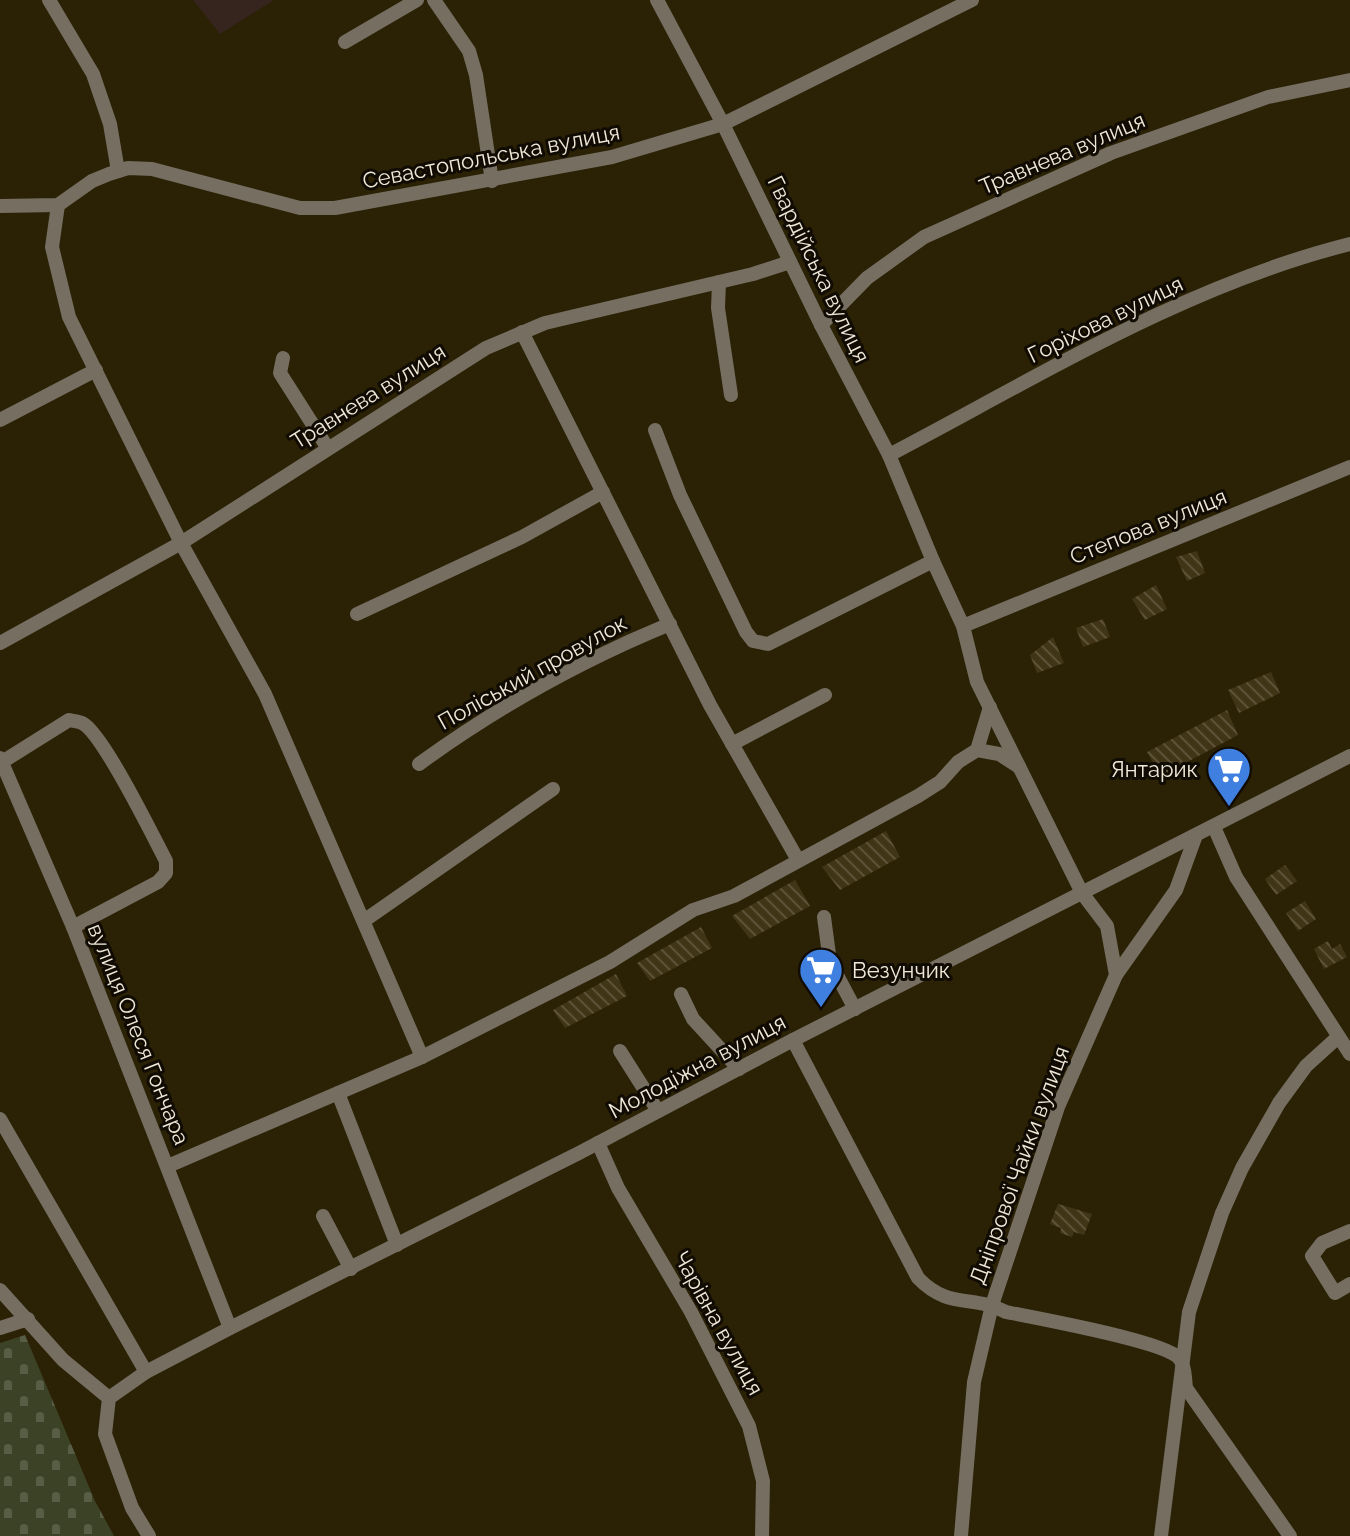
<svg xmlns="http://www.w3.org/2000/svg" width="1350" height="1536" font-family="Raleway,sans-serif">
<defs>
<pattern id="cemetery-stones" width="16" height="16" patternUnits="userSpaceOnUse" patternTransform="scale(2)"><rect width="16" height="16" fill="#3c4226"/><path d="M2 7V4a2 2 0 0 1 4 0v3zM10 15v-3a2 2 0 0 1 4 0v3z" fill="#585d45"/></pattern>
<pattern id="building-back-hatch" width="6" height="6" patternUnits="userSpaceOnUse" patternTransform="scale(2)"><rect width="6" height="6" fill="#413517"/><path d="M-1 5l2 2M0 0l6 6M5-1l2 2" fill="none" stroke="#5d5238"/></pattern>
</defs>
<rect width="100%" height="100%" fill="#2b2105"/>
<polygon fill="#36251e" points="193,0 274,0 220,34"/>
<polygon fill="url(#cemetery-stones)" points="25,1335 95,1501 114,1536 0,1536 0,1343"/>
<g fill="url(#building-back-hatch)">
<polygon points="1197,551 1205,573 1187,581 1176,557"/>
<polygon points="1156,585 1167,609 1145,620 1132,599"/>
<polygon points="1103,619 1110,637 1083,647 1076,628"/>
<polygon points="1053,637 1064,663 1037,673 1030,655"/>
<polygon points="1271,672 1280,693 1239,713 1228,690"/>
<polygon points="1227,710 1238,735 1161,776 1147,752"/>
<polygon points="886,831 900,857 840,890 822,867"/>
<polygon points="1285,865 1297,881 1276,895 1265,879"/>
<polygon points="795,880 810,906 750,939 732,916"/>
<polygon points="1305,901 1316,919 1298,931 1286,913"/>
<polygon points="701,927 712,948 650,981 637,963"/>
<polygon points="1328,941 1332,949 1340,944 1347,957 1324,969 1314,949"/>
<polygon points="616,974 627,996 565,1028 553,1010"/>
<polygon points="1058,1204 1092,1214 1084,1235 1074,1232 1072,1237 1060,1233 1061,1228 1050,1224"/>
</g>
<g fill="none" stroke-linecap="round" stroke-linejoin="round">
<g stroke="#756e61" stroke-width="14">
<polyline points="49,0 93,74 110,124 118,171"/>
<polyline points="434,0 469,51 476,75 492,181"/>
<polyline points="657,0 723,124 821,325 889,455 933,561 963,626 977,682 1082,893 1107,926 1116,975"/>
<polyline points="345,42 417,0"/>
<polyline points="58,205 52,247 69,317 181,543 265,694 422,1057"/>
<polyline points="0,206 58,205 92,181 109,174 128,168 152,169 300,208 335,208 612,157 723,124 972,0"/>
<polyline points="719,282 718,308 731,395"/>
<polyline points="821,325 867,278 924,237 1111,153 1268,97 1350,80"/>
<polyline points="522,332 710,705 798,860"/>
<polyline points="283,358 280,373 327,447"/>
<polyline points="0,420 96,370"/>
<polyline points="655,430 680,495 746,632 753,641 768,644 933,561"/>
<path d="M889,455C1038,377 1186,285 1350,244"/>
<polyline points="357,614 522,537 603,492"/>
<polyline points="963,626 1350,467"/>
<polyline points="0,643 181,543 486,348 545,323 753,274 790,262"/>
<polyline points="732,744 825,695"/>
<polyline points="977,750 990,707"/>
<polyline points="0,758 73,927 230,1328"/>
<path d="M2,762L69,720C73,721 78,721 82,723C102,732 153,836 166,861V873L158,882L73,927"/>
<path d="M419,764C496,708 582,660 670,624"/>
<polyline points="1214,827 1236,877 1350,1054"/>
<polyline points="824,917 830,962 855,1009"/>
<polyline points="365,920 553,789"/>
<polyline points="681,994 693,1019 739,1069"/>
<path d="M793,1040L918,1278C949,1310 972,1294 1006,1312C1036,1318 1163,1341 1179,1358C1185,1365 1185,1379 1186,1388L1290,1536"/>
<polyline points="620,1051 658,1111"/>
<polyline points="338,1093 397,1245"/>
<polyline points="0,1119 146,1372"/>
<polyline points="598,1143 618,1188 691,1312 749,1426 763,1481 762,1536"/>
<polyline points="168,1166 422,1057 610,962 693,910 734,896 918,796 940,782 958,762 977,750 999,754 1019,767"/>
<polyline points="323,1216 351,1269"/>
<polyline points="1350,1231 1322,1243 1312,1256 1335,1293 1350,1284"/>
<polyline points="0,1290 63,1360 109,1398 105,1434 132,1508 149,1536"/>
<polyline points="0,1328 28,1319"/>
<polyline points="109,1398 146,1372 230,1328 579,1153 793,1040 1350,756"/>
<polyline points="961,1536 974,1382 992,1305 1058,1107 1116,975 1176,890 1196,835"/>
<polyline points="1161,1536 1189,1312 1222,1213 1242,1168 1279,1103 1306,1066 1338,1037"/>
</g>
</g>
<defs>
<g id="supermarket-pin" transform="scale(2.3)"><path d="M0 17L-7.5 6A9.5 9.5 0 1 1 7.5 6Z" fill="#3f7fe0" stroke="#100b03"/><path d="M-6-5.5h2.5l.6 2H6L4.5 2H-2.5L-4.4-4H-6ZM-1.5 3.2a1.3 1.3 0 1 0 .1 0ZM3 3.2a1.3 1.3 0 1 0 .1 0Z" fill="#fff"/></g>
</defs>
<g fill-rule="evenodd">
<use href="#supermarket-pin" x="1229" y="769"/>
<use href="#supermarket-pin" x="821" y="970"/>
</g>
<g text-anchor="middle" stroke-width="6" stroke-linejoin="round" paint-order="stroke">
<g font-size="22" fill="#efe8d8" stroke="#100b03">
<text transform="translate(1062 153) rotate(-23)" y="8">Травнева вулиця</text>
<text transform="translate(491 156) rotate(-11)" y="8">Севастопольська вулиця</text>
<text transform="translate(819 269) rotate(64)" y="8">Гвардійська вулиця</text>
<text transform="translate(1105 319) rotate(-26)" y="8">Горіхова вулиця</text>
<text transform="translate(368 396) rotate(-32)" y="8">Травнева вулиця</text>
<text transform="translate(1148 526) rotate(-22)" y="8">Степова вулиця</text>
<text transform="translate(532 672) rotate(-29)" y="8">Поліський провулок</text>
<text transform="translate(139 1034) rotate(68)" y="8">вулиця Олеся Гончара</text>
<text transform="translate(697 1066) rotate(-28)" y="8">Молодіжна вулиця</text>
<text transform="translate(1019 1165) rotate(-70)" y="8">Дніпрової Чайки вулиця</text>
<text transform="translate(719 1323) rotate(61)" y="8">Чарівна вулиця</text>
</g>
<g font-size="22" fill="#efe8d8" stroke="#100b03" text-anchor="end">
<text x="1198" y="777">Янтарик</text>
<text x="852" y="978" text-anchor="start">Везунчик</text>
</g>
</g>
</svg>
